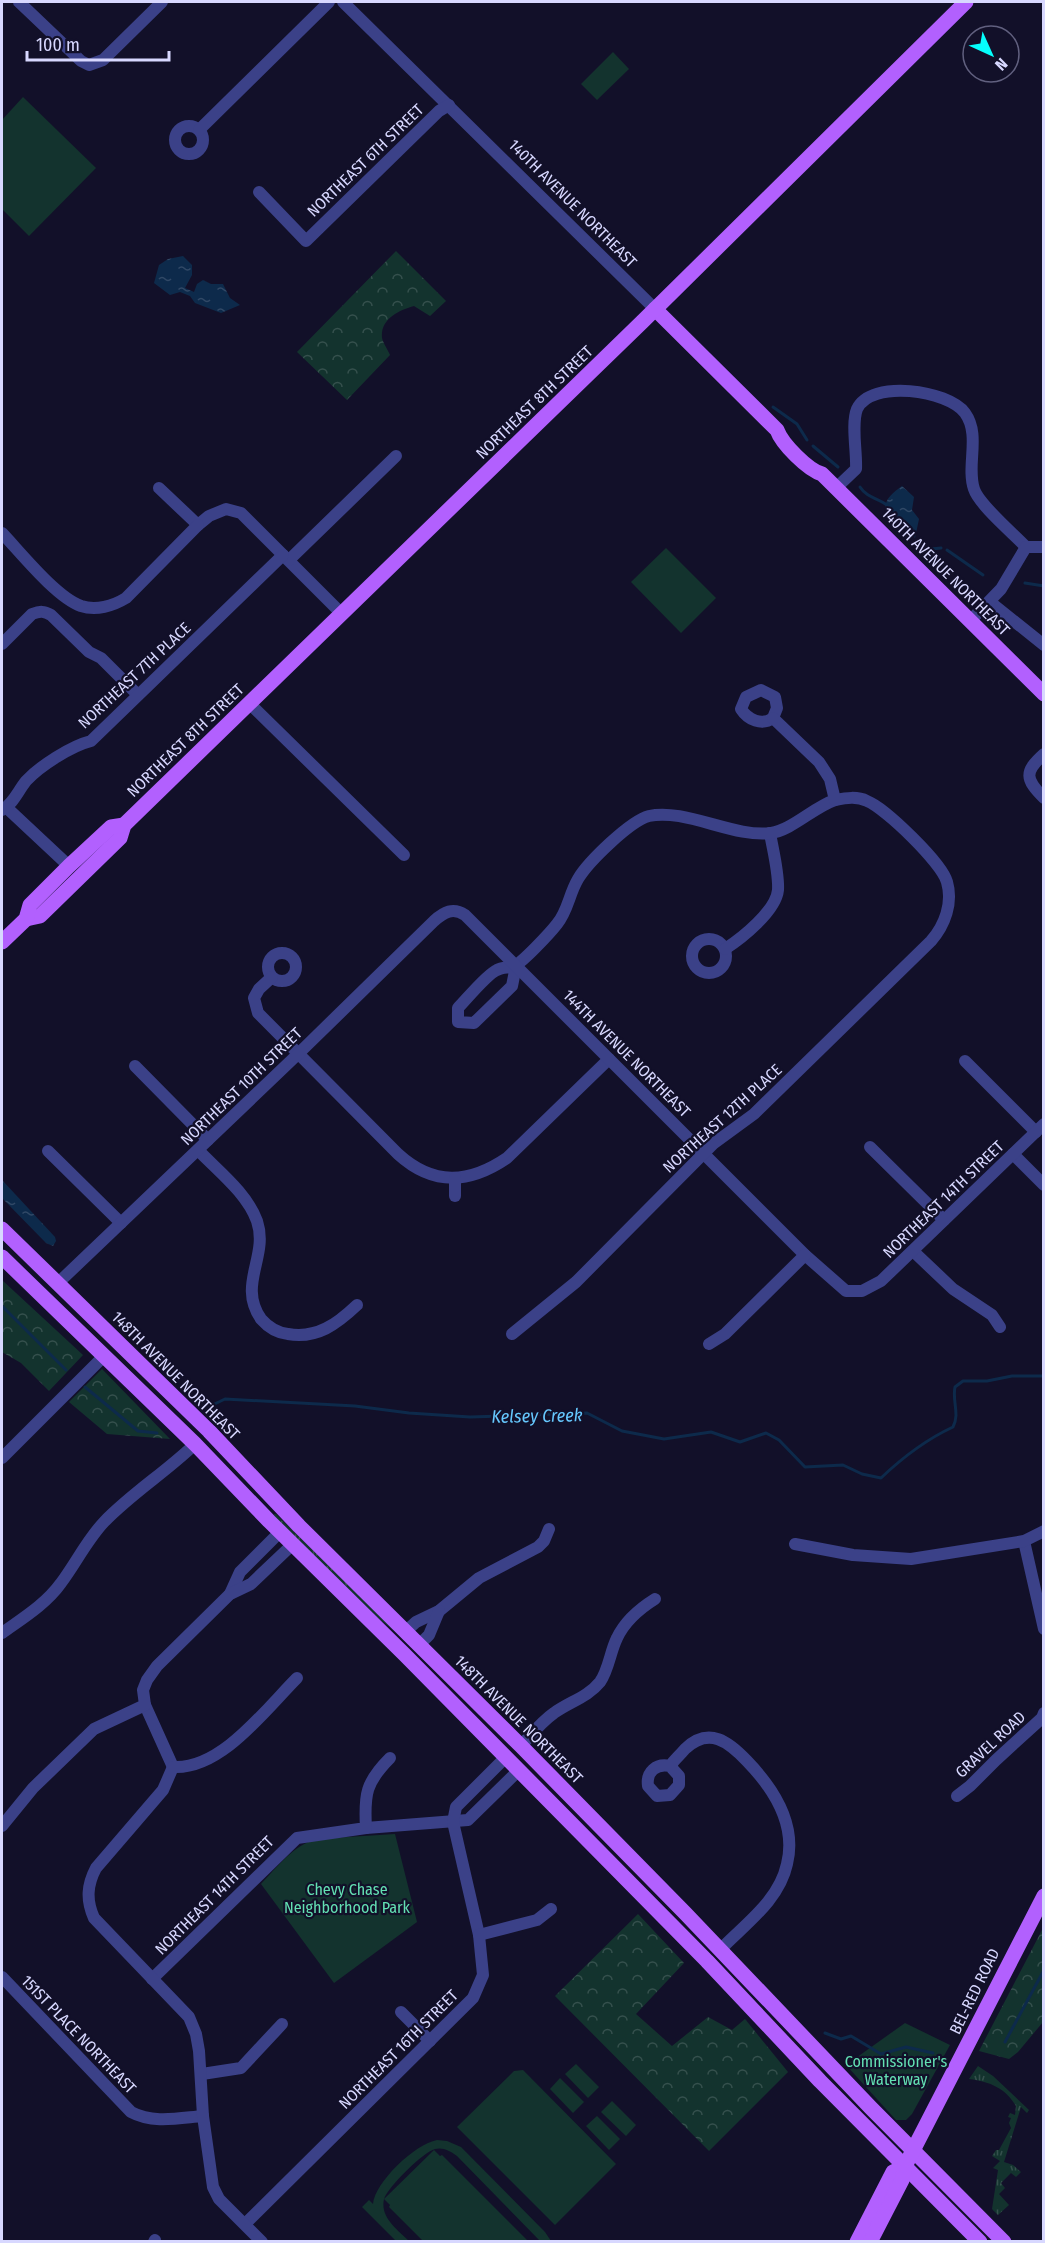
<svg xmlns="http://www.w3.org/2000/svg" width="1045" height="2243" font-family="'Fira Sans Condensed',sans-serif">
<defs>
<pattern id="grass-tufts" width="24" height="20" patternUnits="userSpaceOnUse" patternTransform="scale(1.5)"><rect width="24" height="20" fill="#13332e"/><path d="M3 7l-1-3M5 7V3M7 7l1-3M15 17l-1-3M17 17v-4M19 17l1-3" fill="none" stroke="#35504d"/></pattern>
<pattern id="forest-crowns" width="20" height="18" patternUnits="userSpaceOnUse" patternTransform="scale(1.5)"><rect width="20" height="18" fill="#13332e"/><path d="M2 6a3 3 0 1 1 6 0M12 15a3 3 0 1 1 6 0" fill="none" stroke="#35504d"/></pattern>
<pattern id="water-ripples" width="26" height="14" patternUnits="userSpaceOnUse" patternTransform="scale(1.5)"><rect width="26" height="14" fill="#0d2a4b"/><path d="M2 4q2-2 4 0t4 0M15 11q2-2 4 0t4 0" fill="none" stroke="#304866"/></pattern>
</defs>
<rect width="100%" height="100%" fill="#121029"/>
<g fill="url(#grass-tufts)">
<polygon points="274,1514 276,1514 442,1677 396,1632 379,1619 274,1517"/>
<path d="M978,2066L993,2076L1029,2110L1027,2113L1021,2107L1004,2162L1013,2165L1021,2172L1016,2177L1011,2173L1001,2183L1005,2188L999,2194L1009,2205L998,2215L992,2209L998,2170L993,2168L1000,2161L992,2156L996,2150H999L1011,2128L1009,2123L1011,2118L1008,2117L1010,2113L1015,2115L1016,2106C1005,2088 991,2082 969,2079Z"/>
</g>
<g fill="url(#forest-crowns)">
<path d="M396,251L446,301L430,316L414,306C399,310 380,319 382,338C383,343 388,350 390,355L347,400L297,352Z"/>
<polygon points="2,1280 83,1355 49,1391 21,1363 2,1352"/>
<polygon points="102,1369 170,1439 107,1434 69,1402"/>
<polygon points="638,1914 684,1963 636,2014 672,2046 708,2017 732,2030 745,2019 788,2072 709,2151 555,1996"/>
<polygon points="1043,1928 1043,2022 1018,2052 1009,2059 979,2051"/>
</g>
<g fill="#13332e">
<polygon points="613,52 629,69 597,100 581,84"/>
<polygon points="23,97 96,168 29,236 2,209 2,120"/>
<polygon points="666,548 716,598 681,633 631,582"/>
<path d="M395,1834L417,1922L334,1983L261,1884C277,1867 293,1846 316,1839Z"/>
<polygon points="905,2023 950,2045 912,2114 906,2120 896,2120 846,2065"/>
<polygon points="576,2064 599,2087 588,2098 565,2074"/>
<polygon points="523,2070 616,2164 555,2225 457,2127 514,2071"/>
<polygon points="560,2078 584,2102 573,2113 550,2089"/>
<polygon points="612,2101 636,2125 626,2136 601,2112"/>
<polygon points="597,2116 620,2139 609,2150 586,2126"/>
<path d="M437,2140L447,2141L461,2147L545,2232L551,2241H540L457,2156C450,2151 443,2147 435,2149C423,2152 388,2187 384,2199L434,2150L440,2156L442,2155L528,2241H423L389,2207L390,2205L384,2199C380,2218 397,2229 409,2241H396L362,2207L369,2200L373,2204C375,2182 415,2144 437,2140Z"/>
</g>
<g fill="url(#water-ripples)">
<polygon points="183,256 192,265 192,275 185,288 194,292 197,284 203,280 211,284 223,284 230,298 240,305 221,313 195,303 190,296 180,292 170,295 154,283 159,265 168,259"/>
<path d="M902,486L914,497L912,510L919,519L915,538L909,531L902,529V520C897,515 890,515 885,509C886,497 893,493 902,486Z"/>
<polygon points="2,1180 55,1237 56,1241 53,1246 46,1243 2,1198"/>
</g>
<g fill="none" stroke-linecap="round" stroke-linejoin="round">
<g stroke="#0d2a4b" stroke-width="3">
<polyline points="773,407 797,424 807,440"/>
<polyline points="813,446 838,467"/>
<path d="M860,487C867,498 878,498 887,505"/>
<polyline points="931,549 941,548"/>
<polyline points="947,550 983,575"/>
<polyline points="1025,583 1044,586"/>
<polyline points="2,1306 66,1370"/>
<polyline points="85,1387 138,1431 157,1433"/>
<path d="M202,1410L225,1399L355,1406L409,1413L470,1417L587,1413L622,1431L664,1439L711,1432L740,1442L766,1433L779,1440L805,1467L843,1465L862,1474L881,1478C903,1457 925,1440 953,1427C960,1414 952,1401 955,1387L963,1381H987L1012,1376H1044"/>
<polyline points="825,2033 841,2039 851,2036 881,2054 906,2047 933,2053"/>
<polyline points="1005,2042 1044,1970"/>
</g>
<g stroke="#3b4188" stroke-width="12">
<polyline points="19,2 81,61 89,65 103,60 162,2"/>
<polyline points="343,2 655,309"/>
<circle cx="189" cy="140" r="14"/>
<polyline points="199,130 329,2"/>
<polyline points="259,192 306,241 439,111 449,105"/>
<polyline points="159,488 198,525 209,516 226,509 241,513 341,613"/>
<path d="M836,488L856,469C857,452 851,424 857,409C871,379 948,390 965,413C981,435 966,466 974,489C979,505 1014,534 1026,547"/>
<path d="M2,533C21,553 56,597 81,606C96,611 113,606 126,598L198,525"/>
<polyline points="289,560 396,456"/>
<polyline points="990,602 1044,645"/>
<polyline points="970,621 1001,589 1026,547 1044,547"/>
<path d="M2,644L32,614C40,611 44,611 51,615L89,652L101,658L138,695"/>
<path d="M761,690L775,697L777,708L773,718C762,726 748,720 741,709L746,697Z"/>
<polyline points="249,703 404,855"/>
<path d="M1044,754C1024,772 1025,779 1044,798"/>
<polyline points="7,808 69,866"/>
<path d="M2,810C13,804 18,791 26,781C40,766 71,746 91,741L283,555"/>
<circle cx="709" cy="956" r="17"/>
<path d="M725,949C742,938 776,911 778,890C779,873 773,851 770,833"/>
<circle cx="282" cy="967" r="14"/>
<path d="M516,966L512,986L474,1023L458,1022V1008C466,1000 487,974 497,970C502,967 509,968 514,966C522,963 550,933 557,924C568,911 569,894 578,879C588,862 630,821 649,816C685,808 734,838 771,833C792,830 814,807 835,800"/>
<path d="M272,977L259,989L254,998L258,1013L398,1154C433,1186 469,1184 507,1158L609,1059"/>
<polyline points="965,1061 1036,1132"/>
<polyline points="135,1066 208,1140"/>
<polyline points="870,1147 944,1220"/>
<path d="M198,1150C218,1171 247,1193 257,1221C269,1257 237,1284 261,1319C268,1327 278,1333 288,1334C317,1339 337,1324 357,1305"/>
<polyline points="48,1151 121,1223"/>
<polyline points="1013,1154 1044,1185"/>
<polyline points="455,1196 455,1178"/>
<polyline points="913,1251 953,1289 992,1315 1000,1327"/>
<path d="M57,1284L298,1054L434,921C444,912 453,907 465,915L805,1255L846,1291H862L881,1281L1044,1124"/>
<path d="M512,1334L576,1282L713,1144L754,1114L931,941C945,925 953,903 947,882C942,863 885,808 867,801C857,796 846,798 835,800L830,779L819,762L773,718"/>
<polyline points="709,1344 725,1334 805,1255"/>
<polyline points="2,1458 104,1356"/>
<polyline points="1024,1541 1044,1629"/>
<polyline points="795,1544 853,1555 911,1559 1024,1541 1044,1531"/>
<polyline points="230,1594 240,1572 280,1532"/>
<polyline points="406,1631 416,1622 439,1611 479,1578 538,1547 544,1541 549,1529"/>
<path d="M2,1633C23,1618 46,1604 61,1583C76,1563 87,1540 104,1522C132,1493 166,1472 195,1444"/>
<polyline points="419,1645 429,1635 439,1611"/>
<polyline points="145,1705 173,1767"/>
<path d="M521,1746C531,1735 541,1722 554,1713C569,1702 588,1697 600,1682C609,1669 610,1652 617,1638C625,1621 639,1609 655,1599"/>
<path d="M670,1766L679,1776V1785L670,1795L657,1796L648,1786C646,1772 656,1763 670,1766C674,1760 680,1755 685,1749C709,1726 729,1742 747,1761C774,1789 797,1824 787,1864C779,1901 745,1924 720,1950"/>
<polyline points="957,1796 970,1786 996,1760 1042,1718 1044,1713"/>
<polyline points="2,1826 33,1788 94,1729 145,1705 143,1690 147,1680 157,1666 230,1594 251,1584 293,1544"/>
<polyline points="366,1828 468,1820 519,1770"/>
<polyline points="479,1935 453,1822 456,1807 506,1757"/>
<path d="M2,1977L131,2112C153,2124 179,2118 203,2116"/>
<path d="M152,1979L297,1838L366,1828C364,1794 366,1782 390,1758"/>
<polyline points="401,2012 430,2041"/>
<polyline points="202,2074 241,2068 282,2024"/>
<polyline points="245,2224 473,1998 483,1975 479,1935 537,1920 551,1909"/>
<polyline points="154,2242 155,2240"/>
<path d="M262,2242L219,2199L213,2187L203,2116L199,2051L196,2034L189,2017L94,1918C86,1900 87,1885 96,1868L163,1790L173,1767C221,1770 265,1710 297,1678"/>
</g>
<g stroke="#b260fe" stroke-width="15">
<path d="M655,309L777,430C782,444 808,470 822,474L1044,694"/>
<polyline points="26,919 40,916 120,838 124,825 642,322 966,2"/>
<polyline points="2,942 26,919 30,905 69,866 111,827 124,825"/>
<polyline points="2,1229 209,1431 299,1526 521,1746 685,1913 871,2108 1004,2242"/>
<polyline points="2,1257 195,1444 269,1521 405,1655 707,1961 820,2081 980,2242"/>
<polyline points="857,2242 893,2172 905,2166"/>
<polyline points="870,2242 902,2180 905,2166 1044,1896"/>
</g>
</g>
<g text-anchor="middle" stroke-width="4.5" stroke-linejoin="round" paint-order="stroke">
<g font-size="16" fill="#d8d8ff" stroke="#121029">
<text transform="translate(365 160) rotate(-44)" y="6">NORTHEAST 6TH STREET</text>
<text transform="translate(573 203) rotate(45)" y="6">140TH AVENUE NORTHEAST</text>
<text transform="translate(534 402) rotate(-44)" y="6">NORTHEAST 8TH STREET</text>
<text transform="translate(946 571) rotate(45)" y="6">140TH AVENUE NORTHEAST</text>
<text transform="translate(134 675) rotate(-43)" y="6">NORTHEAST 7TH PLACE</text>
<text transform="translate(185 740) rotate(-44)" y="6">NORTHEAST 8TH STREET</text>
<text transform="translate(627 1053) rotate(45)" y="6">144TH AVENUE NORTHEAST</text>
<text transform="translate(241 1086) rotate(-44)" y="6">NORTHEAST 10TH STREET</text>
<text transform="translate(722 1118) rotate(-42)" y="6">NORTHEAST 12TH PLACE</text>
<text transform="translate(943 1199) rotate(-44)" y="6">NORTHEAST 14TH STREET</text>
<text transform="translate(176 1375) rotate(45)" y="6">148TH AVENUE NORTHEAST</text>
<text transform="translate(519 1719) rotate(45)" y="6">148TH AVENUE NORTHEAST</text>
<text transform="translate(990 1744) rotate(-43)" y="6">GRAVEL ROAD</text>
<text transform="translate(214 1895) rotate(-45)" y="6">NORTHEAST 14TH STREET</text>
<text transform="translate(974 1991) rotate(-64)" y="6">BEL-RED ROAD</text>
<text transform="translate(79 2034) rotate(46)" y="6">151ST PLACE NORTHEAST</text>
<text transform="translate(398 2049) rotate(-45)" y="6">NORTHEAST 16TH STREET</text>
</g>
<g font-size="16" fill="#63e0b3" stroke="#121029">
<text x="347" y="1895">Chevy Chase<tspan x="347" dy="18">Neighborhood Park</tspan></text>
<text x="896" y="2067">Commissioner's<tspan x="896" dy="18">Waterway</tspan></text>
</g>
<g font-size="18" font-style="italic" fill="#66c8fe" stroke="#121029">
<text transform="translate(537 1416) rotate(-1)" y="6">Kelsey Creek</text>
</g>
</g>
<rect width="1045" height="2243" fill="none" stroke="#d8d8ff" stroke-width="6"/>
<g transform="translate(991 54) rotate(135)"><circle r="28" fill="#121029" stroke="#61607f" stroke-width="1.5"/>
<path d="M0-4.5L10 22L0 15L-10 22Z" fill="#05fefc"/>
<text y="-9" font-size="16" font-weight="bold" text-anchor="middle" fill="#d8d8ff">N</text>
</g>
<path d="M27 51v9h142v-9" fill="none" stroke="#d8d8ff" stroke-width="3"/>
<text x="36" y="51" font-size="18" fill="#d8d8ff" stroke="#121029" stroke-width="4.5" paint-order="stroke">100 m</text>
</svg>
